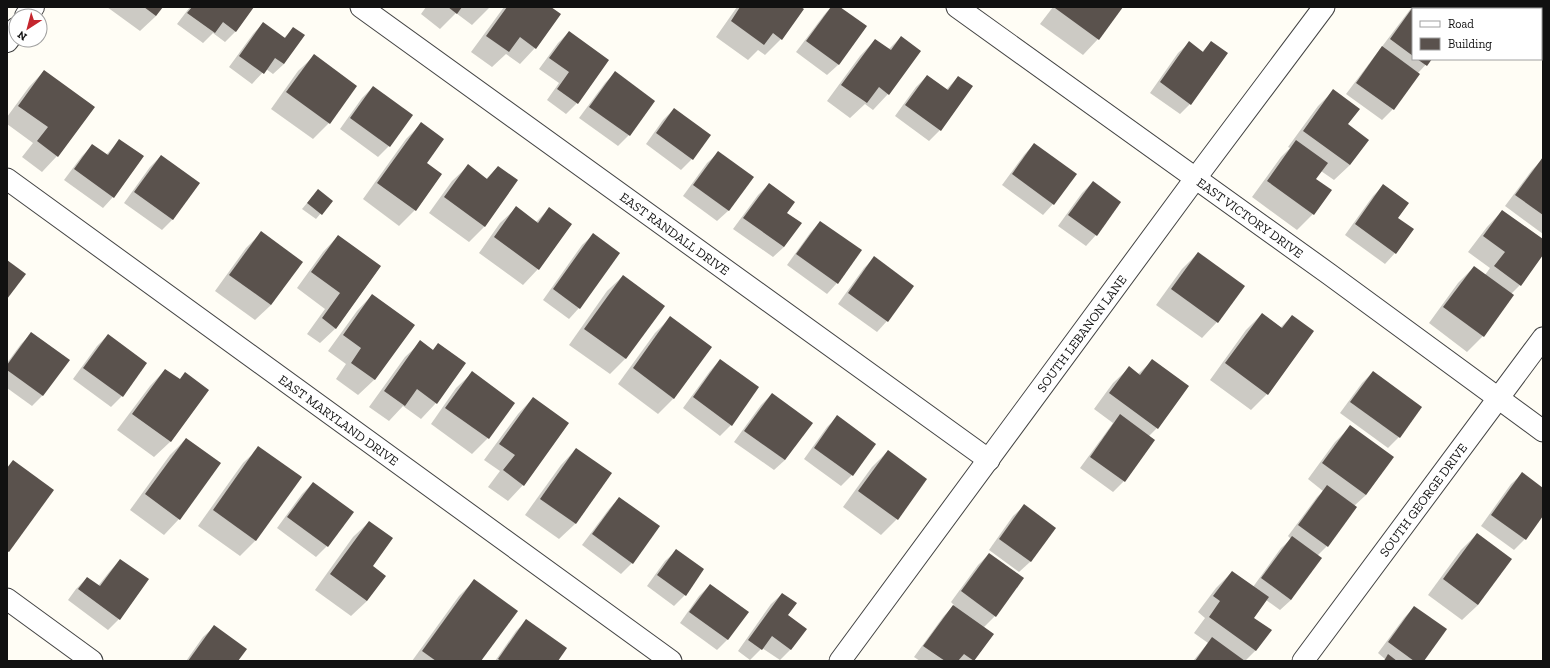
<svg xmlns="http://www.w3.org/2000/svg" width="1550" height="668" font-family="'Zilla Slab',serif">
<rect width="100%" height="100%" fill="#fffdf5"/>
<g fill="#0003">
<polygon points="107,7 162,7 156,16 140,31"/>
<polygon points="190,7 253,7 236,31 225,42 213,33 203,43 177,24"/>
<polygon points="426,7 490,7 472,25 456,13 440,29 421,14"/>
<polygon points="504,7 550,7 535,48 520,64 506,54 492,67 471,52"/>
<polygon points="737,7 799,7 781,39 765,55 758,50 748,60 716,37"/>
<polygon points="831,7 839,7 866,27 838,65 827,75 796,52 824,15"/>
<polygon points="1053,7 1122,7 1098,39 1083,55 1040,24"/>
<polygon points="1412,7 1486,7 1484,9 1413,9 1413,59 1431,59 1418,73 1393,109 1382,120 1346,94"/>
<polygon points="1535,7 1543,7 1543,11 1542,12 1541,9"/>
<polygon points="263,23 284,38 294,28 284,64 273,74 266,69 252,84 229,67 253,34"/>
<polygon points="569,32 577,103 566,114 547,100 559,83 539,69 558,43"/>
<polygon points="901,37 888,94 873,110 865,104 850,118 827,101 860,56 875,40 889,49"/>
<polygon points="1211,42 1190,104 1180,114 1150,93 1178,53 1189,43 1202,52"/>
<polygon points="314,56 356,86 329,123 313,139 271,109 298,71"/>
<polygon points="44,71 57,156 42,172 22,157 33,143 7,124 7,117 29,87"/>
<polygon points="615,73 654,101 629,135 618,146 579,118 605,83"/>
<polygon points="927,76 946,90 958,77 940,130 929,141 895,116 916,87"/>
<polygon points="373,87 411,115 389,146 378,157 340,129 362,98"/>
<polygon points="1333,91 1347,125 1350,165 1334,180 1321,171 1315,179 1330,190 1313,214 1297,230 1252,197 1281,157 1290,148 1288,147 1318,106"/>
<polygon points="674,109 692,159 681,170 646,144 663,120"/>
<polygon points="421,124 425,163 415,210 399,226 363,199 406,139"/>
<polygon points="120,140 113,197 103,208 64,180 82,156 93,145 106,155"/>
<polygon points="1034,144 1053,204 1043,215 1002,185 1024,155"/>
<polygon points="718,153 752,177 728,211 717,221 683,196 707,163"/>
<polygon points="161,156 198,184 172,220 162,230 124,203 150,167"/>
<polygon points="1542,160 1543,160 1543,234 1505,206 1532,170"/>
<polygon points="468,166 486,179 498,167 484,227 469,242 429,213 452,181"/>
<polygon points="1093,182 1096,235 1086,246 1058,226 1082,193"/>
<polygon points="769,184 786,213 801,223 784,247 773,257 733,229 758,195"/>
<polygon points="1384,185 1397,218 1395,253 1385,264 1345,235 1373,196"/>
<polygon points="318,190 331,201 316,219 302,209"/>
<polygon points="516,208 536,222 549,209 538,269 523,285 479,253 500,223"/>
<polygon points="1502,211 1543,241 1543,253 1520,285 1511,294 1483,336 1467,352 1429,323 1458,283 1474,267 1485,275 1490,268 1468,252 1487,227"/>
<polygon points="820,222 837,283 827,294 787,265 810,233"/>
<polygon points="261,233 302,262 271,305 255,320 215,291 246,248"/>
<polygon points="593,235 579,308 569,319 543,300 582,245"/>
<polygon points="338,236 380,267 336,328 320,343 307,334 325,309 297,288 323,252"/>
<polygon points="1198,253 1217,322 1202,338 1156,305 1182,269"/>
<polygon points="874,258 887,321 877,332 838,304 864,268"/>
<polygon points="623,276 664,306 625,359 610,374 569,345 607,291"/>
<polygon points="372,295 414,325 374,380 358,395 336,379 346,364 328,351 357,311"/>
<polygon points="1262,314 1280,328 1292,316 1267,394 1251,410 1210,380 1246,330"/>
<polygon points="670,318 674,398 658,414 618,384 655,333"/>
<polygon points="32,333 68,360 42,396 32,406 7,388 7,363 21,344"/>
<polygon points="108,335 146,363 122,396 111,407 73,379 97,346"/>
<polygon points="421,342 433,350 438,345 436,403 421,419 403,406 389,421 369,407 405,357"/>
<polygon points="720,360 731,425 720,436 683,408 710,371"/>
<polygon points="1152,361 1157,428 1149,436 1124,481 1113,492 1080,468 1113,423 1094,409 1113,383 1129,368 1138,374"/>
<polygon points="165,370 179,380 208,390 170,442 154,457 117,430 150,386"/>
<polygon points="1373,372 1399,437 1388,448 1340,413 1362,383"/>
<polygon points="472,373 514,403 488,438 472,454 431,424 456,388"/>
<polygon points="772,394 811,423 785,460 774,470 734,442 761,405"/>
<polygon points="533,398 523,485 508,501 488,487 500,471 484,460 518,414"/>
<polygon points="837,417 875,444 852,475 841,486 804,459 827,427"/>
<polygon points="1350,427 1393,457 1366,495 1354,506 1356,507 1327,546 1317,556 1291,600 1280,610 1266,600 1253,618 1256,650 1245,661 1193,661 1208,643 1194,633 1205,618 1198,612 1216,588 1232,572 1253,587 1281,548 1291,539 1288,536 1317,497 1323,491 1308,479 1335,442"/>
<polygon points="186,439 179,519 164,535 130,510 170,455"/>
<polygon points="259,448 256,540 240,556 198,526 243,463"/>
<polygon points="576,449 611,473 575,524 559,539 525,515 561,465"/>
<polygon points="888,451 897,519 881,535 843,507 872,467"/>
<polygon points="1522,474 1543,489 1543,515 1525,539 1514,550 1481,526 1511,484"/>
<polygon points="313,483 327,546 316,557 277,528 302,494"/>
<polygon points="619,498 632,563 621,574 582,545 609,509"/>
<polygon points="1024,506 1055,528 1030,562 1019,572 989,550 1013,516"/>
<polygon points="369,522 372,566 367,601 351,616 315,590 353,537"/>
<polygon points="1477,534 1478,605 1462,620 1428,595 1461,550"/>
<polygon points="676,551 685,595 674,606 647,586 665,561"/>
<polygon points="989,554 995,616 983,628 992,634 973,661 920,661 914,657 943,617 954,605 951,602 978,565"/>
<polygon points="120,560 119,619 108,630 68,600 76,589 87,578 98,586 110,571"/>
<polygon points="474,581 480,661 412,661 459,596"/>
<polygon points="710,585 728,639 717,650 680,623 699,596"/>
<polygon points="782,594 787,615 806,629 790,650 780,660 762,648 750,660 738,651 771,604"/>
<polygon points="1414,607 1423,661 1383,661 1385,659 1378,653 1404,618"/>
<polygon points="526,621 556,661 495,661 516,631"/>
<polygon points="214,627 237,661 186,661 203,637"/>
</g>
<g fill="#5a524d">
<polygon points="144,7 163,7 156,16"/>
<polygon points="192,7 254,7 236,32 223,22 215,33 187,13"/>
<polygon points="448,7 462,7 457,14"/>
<polygon points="507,7 551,7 561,14 536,49 520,37 509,52 486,36"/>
<polygon points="740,7 801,7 804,9 782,40 773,33 764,45 731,21"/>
<polygon points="831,7 840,7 867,26 839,65 806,41"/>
<polygon points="1056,7 1123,7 1099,40 1055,8"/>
<polygon points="1413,7 1434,7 1437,9 1413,9 1413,56 1390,39"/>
<polygon points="263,22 285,38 293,27 305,35 284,64 275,58 264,74 239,56"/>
<polygon points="569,31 609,60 578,104 557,89 569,72 549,58"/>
<polygon points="901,36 921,51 889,95 879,87 867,103 841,85 875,39 891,50"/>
<polygon points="1189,41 1203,52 1211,41 1228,53 1191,105 1160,82"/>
<polygon points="1382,46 1420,74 1394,110 1356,83"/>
<polygon points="314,54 357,86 330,124 286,92"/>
<polygon points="1417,59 1432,59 1427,66"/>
<polygon points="44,70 95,107 58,157 37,141 48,127 18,106"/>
<polygon points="615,71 655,101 630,136 589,107"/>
<polygon points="927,75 948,90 958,76 973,86 941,131 905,105"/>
<polygon points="373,86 413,115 390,147 350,118"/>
<polygon points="1333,89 1360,109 1348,124 1369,140 1350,165 1303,131"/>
<polygon points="674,108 711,135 693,160 656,133"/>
<polygon points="421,122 444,139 427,163 442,174 416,211 377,183"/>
<polygon points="119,139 144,156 114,198 74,169 92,144 108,155"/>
<polygon points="1296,140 1328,163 1316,179 1332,190 1314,215 1267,181"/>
<polygon points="1034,143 1077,174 1054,205 1012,174"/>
<polygon points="718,151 754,177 729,211 693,185"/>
<polygon points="161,155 200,183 173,220 134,192"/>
<polygon points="1543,157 1543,215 1515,195"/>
<polygon points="468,164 487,179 498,166 518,180 485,227 444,197"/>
<polygon points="1093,181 1121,202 1097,236 1068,215"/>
<polygon points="769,183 795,202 787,213 802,223 784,247 743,218"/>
<polygon points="1383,184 1409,203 1398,218 1414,229 1396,254 1355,224"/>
<polygon points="318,189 333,201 322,215 307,203"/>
<polygon points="516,206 538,223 549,207 572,224 539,270 494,237"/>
<polygon points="1502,210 1543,239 1543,255 1521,286 1494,266 1505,252 1483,236"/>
<polygon points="820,221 862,250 838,284 796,254"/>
<polygon points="261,231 303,262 271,305 229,275"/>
<polygon points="593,233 620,253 580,309 553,289"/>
<polygon points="338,235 381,266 336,329 322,318 340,293 311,272"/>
<polygon points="1198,252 1245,286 1218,323 1171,289"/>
<polygon points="874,256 914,286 888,322 848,293"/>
<polygon points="7,260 26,274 7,299"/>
<polygon points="1474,266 1514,295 1484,337 1443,307"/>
<polygon points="623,275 665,306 626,359 584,329"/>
<polygon points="372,294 415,325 375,380 351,363 361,348 343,335"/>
<polygon points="1262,313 1282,328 1292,315 1314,331 1268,395 1225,363"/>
<polygon points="670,316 712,347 674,399 633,368"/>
<polygon points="31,332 70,360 43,396 7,370 7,365"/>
<polygon points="108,334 147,363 123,397 83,368"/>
<polygon points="420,340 433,350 438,343 466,363 437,404 417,389 405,406 384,391"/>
<polygon points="720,359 759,387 732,426 693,397"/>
<polygon points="1152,359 1189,386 1158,429 1109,393 1129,366 1140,375"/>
<polygon points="165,369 180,379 185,372 209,390 171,442 132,414"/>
<polygon points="472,371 515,403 489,439 445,408"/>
<polygon points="1373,371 1422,407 1400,438 1350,402"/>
<polygon points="772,393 813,423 785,460 744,431"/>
<polygon points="533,397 569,423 524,486 503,470 515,455 499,444"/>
<polygon points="1120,414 1155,440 1125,482 1090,457"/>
<polygon points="837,415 876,444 853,476 814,448"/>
<polygon points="1350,425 1394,457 1366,495 1322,463"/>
<polygon points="186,438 221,463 180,520 145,494"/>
<polygon points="258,446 302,477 256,541 213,510"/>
<polygon points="576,448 612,473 576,524 540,499"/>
<polygon points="888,450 927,479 898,520 858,491"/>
<polygon points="13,460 54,490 9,552 7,551 7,468"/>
<polygon points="1522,472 1543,488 1543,516 1526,540 1491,515"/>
<polygon points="313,482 354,512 328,547 287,517"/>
<polygon points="1327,485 1357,507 1328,547 1298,525"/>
<polygon points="619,497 660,526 633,564 592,534"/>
<polygon points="1024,504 1056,528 1031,562 999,539"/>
<polygon points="369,521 393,538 373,566 386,576 367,601 330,574"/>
<polygon points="1477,533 1512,559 1478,605 1443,579"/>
<polygon points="1292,536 1322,558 1291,600 1261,578"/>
<polygon points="676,549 704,569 686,596 657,575"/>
<polygon points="989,553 1024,578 996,617 961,591"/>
<polygon points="120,559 149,579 120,620 78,589 87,577 100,586"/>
<polygon points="1232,571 1269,597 1254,618 1272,630 1256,651 1209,617 1220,601 1213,596"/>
<polygon points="474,579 518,611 481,661 436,661 422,651"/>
<polygon points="710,584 749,612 728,640 689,612"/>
<polygon points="782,593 797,603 788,615 807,629 791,650 772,636 762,650 748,640"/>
<polygon points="953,605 994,634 974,661 964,654 958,661 945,661 923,646"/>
<polygon points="1414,606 1447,629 1424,661 1414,661 1388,642"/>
<polygon points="526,619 567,648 558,661 501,661 498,659"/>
<polygon points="214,625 247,649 238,661 188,661"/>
<polygon points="1212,637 1245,661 1195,661"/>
<polygon points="1388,654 1397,661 1384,661"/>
</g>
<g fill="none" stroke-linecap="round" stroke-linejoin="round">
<g stroke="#444" stroke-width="23">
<g id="minor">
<path id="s1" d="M361,7L989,460"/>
<path id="s2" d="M957,7L1329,274L1543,431"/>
<path id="s3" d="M7,179L671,661"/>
<polyline points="7,599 92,661"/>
<path id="s4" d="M840,661L1195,179L1324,7"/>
<path id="s5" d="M1303,661L1543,338"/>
</g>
</g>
<g stroke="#444" stroke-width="24">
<g id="tertiary">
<polyline points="26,16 33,7"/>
<polyline points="7,41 16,29"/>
</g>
</g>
<use href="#minor" stroke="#fff" stroke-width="21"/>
<use href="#tertiary" stroke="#fff" stroke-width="22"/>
</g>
<g text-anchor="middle" stroke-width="4" stroke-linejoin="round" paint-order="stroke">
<g font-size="13" fill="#111" stroke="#fff">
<text dy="5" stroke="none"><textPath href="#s2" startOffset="361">EAST VICTORY DRIVE</textPath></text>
<text dy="5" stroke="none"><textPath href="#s1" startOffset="387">EAST RANDALL DRIVE</textPath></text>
<text dy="5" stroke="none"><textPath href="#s4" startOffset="407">SOUTH LEBANON LANE</textPath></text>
<text dy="5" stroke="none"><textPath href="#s3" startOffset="410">EAST MARYLAND DRIVE</textPath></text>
<text dy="5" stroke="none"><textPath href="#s5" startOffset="201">SOUTH GEORGE DRIVE</textPath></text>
</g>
</g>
<rect width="1550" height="668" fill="none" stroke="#111111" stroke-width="16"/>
<rect x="1412" y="8" width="130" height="52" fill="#ffffff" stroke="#a0a0a0"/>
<rect x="1420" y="21" width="20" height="6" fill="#ffffff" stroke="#a0a0a0"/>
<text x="1448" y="28" font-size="12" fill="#111111">Road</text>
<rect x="1420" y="38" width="20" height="12" fill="#5a524d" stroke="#a0a0a0"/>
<text x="1448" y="48" font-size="12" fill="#111111">Building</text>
<g transform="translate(28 28) rotate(216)"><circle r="19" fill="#ffffff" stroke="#a0a0a0"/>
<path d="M0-3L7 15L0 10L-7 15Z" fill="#c4262e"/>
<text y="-6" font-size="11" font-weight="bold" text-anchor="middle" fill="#111111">N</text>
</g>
</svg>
